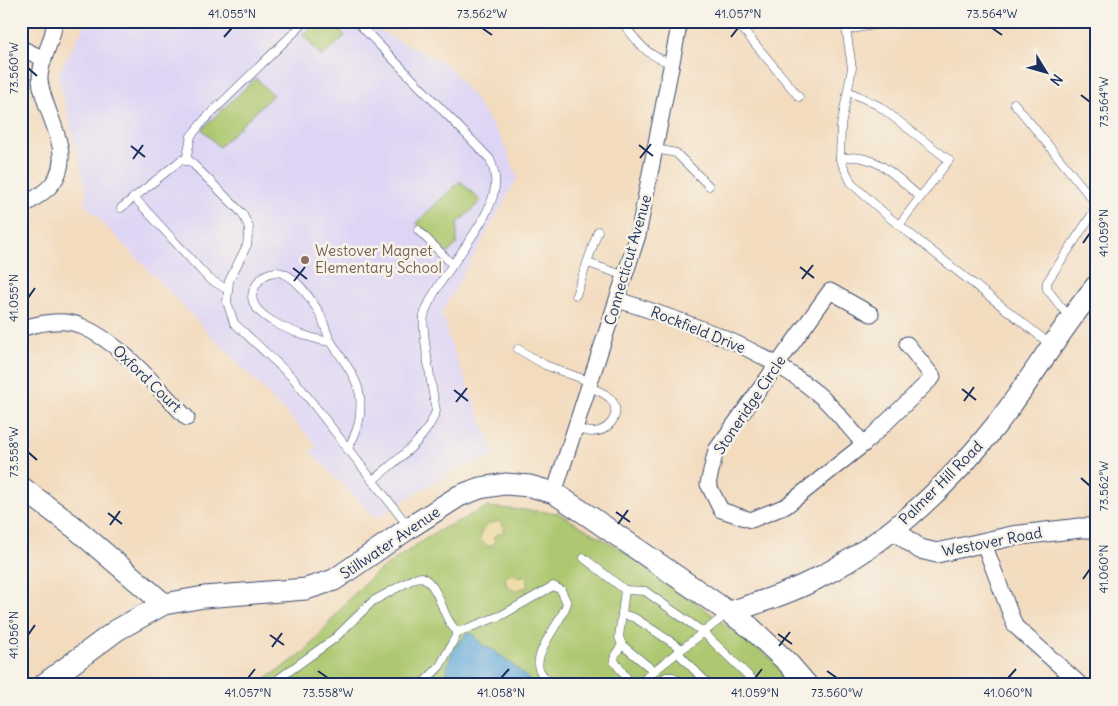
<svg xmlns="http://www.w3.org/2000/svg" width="1118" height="706" font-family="Delius,sans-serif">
<rect width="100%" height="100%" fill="#f7f3e8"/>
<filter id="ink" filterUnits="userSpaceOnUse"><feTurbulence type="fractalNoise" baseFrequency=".02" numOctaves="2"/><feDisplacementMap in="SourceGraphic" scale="10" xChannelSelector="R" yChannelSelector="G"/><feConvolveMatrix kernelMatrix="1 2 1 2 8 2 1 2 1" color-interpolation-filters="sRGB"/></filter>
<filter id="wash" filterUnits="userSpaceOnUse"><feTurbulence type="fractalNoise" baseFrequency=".0096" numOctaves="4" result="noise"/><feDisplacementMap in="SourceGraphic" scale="20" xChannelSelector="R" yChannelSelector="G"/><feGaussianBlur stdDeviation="1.12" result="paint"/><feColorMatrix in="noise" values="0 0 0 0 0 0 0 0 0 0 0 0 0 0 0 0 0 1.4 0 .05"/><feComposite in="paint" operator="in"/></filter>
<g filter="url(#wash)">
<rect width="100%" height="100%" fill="#f3dbbe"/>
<polygon fill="#ded5f5" points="87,21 372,21 380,31 447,65 472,95 501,138 518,177 440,316 446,323 448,337 496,457 456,468 376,518 310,452 317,445 84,203 86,190 58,75"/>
<g fill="#adc86f" stroke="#647c66">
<polygon points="318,21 332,21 345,36 322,57 303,35"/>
<polygon points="256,78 273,95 219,147 202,129"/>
<polygon points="460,181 481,201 457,224 457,244 447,254 416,223"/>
<polygon points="487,507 558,513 620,549 694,601 773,660 798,685 257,685 305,652 350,598 377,572 434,533"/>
</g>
<g fill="#eeda9e" stroke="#84847e">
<polygon points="500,521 505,528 504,531 493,537 495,541 492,546 487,546 480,539 482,530 489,524"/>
<polygon points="513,574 520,577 525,575 529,586 515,591 507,586 505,577"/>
</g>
<path fill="#64aada" stroke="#406c9c" d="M471,633L485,647L492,649L520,671L534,685H454C451,681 448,678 447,674C445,666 456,642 464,638L465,634Z"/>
</g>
<g filter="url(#ink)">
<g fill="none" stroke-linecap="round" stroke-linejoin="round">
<g stroke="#3b496c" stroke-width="9">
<g id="service">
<path d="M356,21L490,159C492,165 495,172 495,178C500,217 434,277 424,316C421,330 433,393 436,411C426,441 395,461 372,481"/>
<path d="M621,21C638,42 646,57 673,63"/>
<polyline points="736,21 799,97"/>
<polyline points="845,21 852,68 841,126 840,159 852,184 890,218 1051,345"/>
<polyline points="846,30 896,21"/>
<polyline points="848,91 879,106 949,160 899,225"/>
<polyline points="1014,103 1097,205"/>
<polyline points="656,149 676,153 709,186"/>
<path d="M840,159C874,150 896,177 920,197"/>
<polyline points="186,161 191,136 205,119 306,21"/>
<polyline points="134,197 208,278 228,290"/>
<polyline points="121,208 181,160 190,161 242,213 249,227 247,245 229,281 227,302 234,323 293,378 408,526"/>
<polyline points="418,230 453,265"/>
<polyline points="588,263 625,276"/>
<polyline points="576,295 598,231"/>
<polyline points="1069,317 1047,289 1047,282 1097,207"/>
<path d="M331,342C310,339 237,317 255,287C259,279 266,273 275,272C293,271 310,298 319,312C324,321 326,334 332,343C342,360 357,376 360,396C362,418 358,431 347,450"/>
<polyline points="518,349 545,365 591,382"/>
<path d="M577,428C582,430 587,432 592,432C607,432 621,417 613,402C608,394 598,391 590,387"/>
<polyline points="584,558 625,590 645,591 703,632 758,685"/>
<polyline points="625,590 619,637 622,645 654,671 728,613"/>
<polyline points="622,614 635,618 682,649"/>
<polyline points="622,645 615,655 614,661 632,685 640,683 654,671"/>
<polyline points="677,652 709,685"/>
<path d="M270,685L335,638L373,601L415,578L422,577C442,588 441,619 458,632L502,615L553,586L561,590L567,603C562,622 534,650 539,669C541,675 548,679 551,685"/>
<polyline points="421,685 440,666 458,632"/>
<polyline points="654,685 666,677 673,677 683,685"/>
</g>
</g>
<g stroke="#3b496c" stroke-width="17">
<g id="minor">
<polyline points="21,48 44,59"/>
<path d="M21,208C31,200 44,194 52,184C77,153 43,113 40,80C39,61 53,43 55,21"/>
<path d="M618,300C687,322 761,346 818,394C835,408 849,428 864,444"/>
<polyline points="871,314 830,291 716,450 708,484 721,510 751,520 786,506 864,444 933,377 907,344"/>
<path d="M21,329C38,323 64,318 81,326C123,344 155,386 187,418"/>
<polyline points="554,493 638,235 680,21"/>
<polyline points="984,544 1015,626 1081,685"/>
</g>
</g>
<g stroke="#3b496c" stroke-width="21">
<polyline id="tertiary" points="894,530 920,549 937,553 1012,536 1080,528 1097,528"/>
</g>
<g stroke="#3b496c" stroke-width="23">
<g id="secondary">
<polyline points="21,487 74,527 164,604"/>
<path d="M730,612C760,602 790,593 818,578C889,542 948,486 997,424C1032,379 1060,329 1097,285"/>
<polyline points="43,685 117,630 164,604 204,597 306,589 334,580 409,528 459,496 480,488 505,484 530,486 554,493 589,516 750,627 788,663 807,685"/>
</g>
</g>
<use href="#service" stroke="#fff" stroke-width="8"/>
<use href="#minor" stroke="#fff" stroke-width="15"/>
<use href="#tertiary" stroke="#fff" stroke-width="19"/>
<use href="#secondary" stroke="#fff" stroke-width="21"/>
</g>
</g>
<path fill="none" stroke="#1b2f5e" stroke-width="2" d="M482,28L492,35M992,28L1002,35M224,37L232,28M731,37L738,28M28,68L37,76M1081,95L1090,102M639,145L653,156M131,146L145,157M640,158L651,144M133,159L143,145M1083,243L1090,233M800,267L814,278M293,268L307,279M802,279L813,265M294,281L305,267M28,298L35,288M962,389L976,400M454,390L468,401M964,401L974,387M456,402L467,388M28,452L37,460M1081,478L1090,486M616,512L630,522M108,513L122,524M618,524L628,510M110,525L120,511M1083,579L1090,569M778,634L792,644M28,635L35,625M270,635L284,645M779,646L790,632M272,647L282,633M318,671L328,678M827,671L837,678M248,678L255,669M501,678L509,669M755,678L762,669M1008,678L1016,669"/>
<circle fill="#8d6e63" stroke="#f7f3e8" stroke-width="2" cx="305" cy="260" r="5"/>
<g text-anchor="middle" stroke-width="5" stroke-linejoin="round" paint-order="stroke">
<g font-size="15" fill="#785e54" stroke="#f7f3e8" text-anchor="start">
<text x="315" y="256">Westover Magnet<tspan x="315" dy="17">Elementary School</tspan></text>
</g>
<g font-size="15" fill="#1b2f5e" stroke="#f7f3e8">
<text transform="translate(628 260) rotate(-74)" y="5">Connecticut Avenue</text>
<text transform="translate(698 330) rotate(22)" y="5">Rockfield Drive</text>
<text transform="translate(147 379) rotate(44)" y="5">Oxford Court</text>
<text transform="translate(750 405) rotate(-56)" y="5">Stoneridge Circle</text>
<text transform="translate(941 483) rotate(-45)" y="5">Palmer Hill Road</text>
<text transform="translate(992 542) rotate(-11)" y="5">Westover Road</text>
<text transform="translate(390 543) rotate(-34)" y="5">Stillwater Avenue</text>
</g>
</g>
<rect width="1118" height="706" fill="none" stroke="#f7f3e8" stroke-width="55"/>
<g transform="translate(1046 72) rotate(127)" stroke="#f7f3e8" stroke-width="4" paint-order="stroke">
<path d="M0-4L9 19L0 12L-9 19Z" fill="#1b2f5e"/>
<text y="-8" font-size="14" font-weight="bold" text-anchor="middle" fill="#1b2f5e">N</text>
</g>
<rect x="28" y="28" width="1062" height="650" fill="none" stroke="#1b2f5e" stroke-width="2"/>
<g font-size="12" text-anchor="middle" fill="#1b2f5e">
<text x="232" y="18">41.055°N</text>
<text x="482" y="18">73.562°W</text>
<text x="738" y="18">41.057°N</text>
<text x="992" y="18">73.564°W</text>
<text transform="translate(14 68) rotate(-90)" y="4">73.560°W</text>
<text transform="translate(1104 102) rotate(-90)" y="4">73.564°W</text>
<text transform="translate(1104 233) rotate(-90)" y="4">41.059°N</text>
<text transform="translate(14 298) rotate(-90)" y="4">41.055°N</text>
<text transform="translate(14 452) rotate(-90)" y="4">73.558°W</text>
<text transform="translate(1104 486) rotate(-90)" y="4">73.562°W</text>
<text transform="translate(1104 569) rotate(-90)" y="4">41.060°N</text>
<text transform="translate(14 635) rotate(-90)" y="4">41.056°N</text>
<text x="248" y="697">41.057°N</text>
<text x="328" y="697">73.558°W</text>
<text x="501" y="697">41.058°N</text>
<text x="755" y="697">41.059°N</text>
<text x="837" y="697">73.560°W</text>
<text x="1008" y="697">41.060°N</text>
</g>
</svg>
